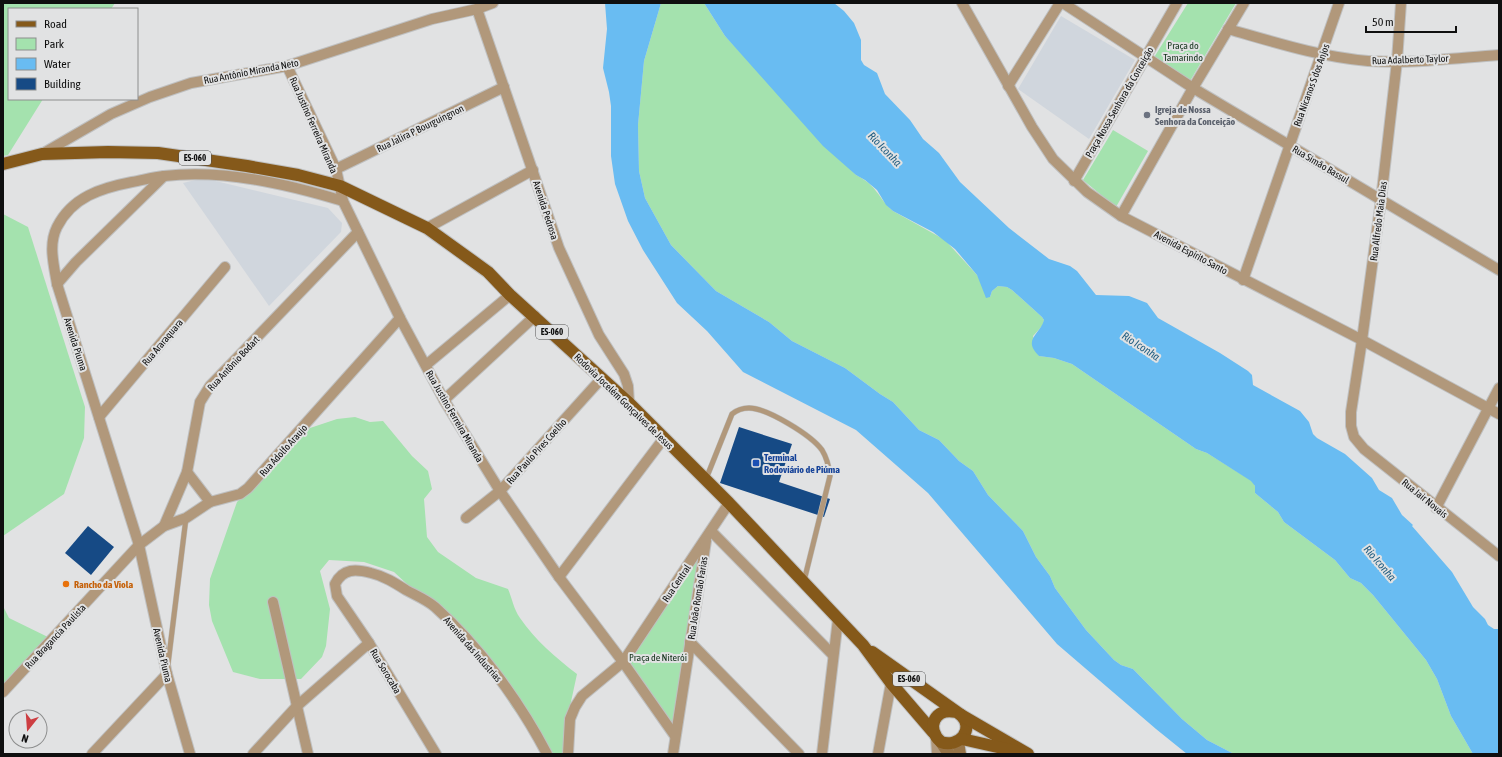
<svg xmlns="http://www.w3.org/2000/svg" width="1502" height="757" font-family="'Asap Condensed',sans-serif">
<rect width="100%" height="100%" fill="#e1e2e3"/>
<g fill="#d0d6dd">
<polygon points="1061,16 1135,60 1089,139 1018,89"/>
<polygon points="203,178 328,208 342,223 341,232 269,306 183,183"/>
</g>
<g fill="#a4e2ae">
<polygon points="3,3 115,3 111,9 9,9 9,99 43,99 8,155 3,156"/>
<path d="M661,3H704L725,36L856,175C878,186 877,197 893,211L945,240L977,275L990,297L992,291L998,286L1007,287L1012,290L1042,317L1044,320L1043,325L1033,336L1039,356L1054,358L1072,364L1196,449L1207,453L1252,481L1255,486V493L1278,512L1284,522L1335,560L1350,578L1361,583L1373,595L1426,660L1437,679L1451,716L1473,754H1234L1207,740L1182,719L1133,669L1121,665L1114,660L1086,630L1055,588L1050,576L1036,557L1023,531L988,495L973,471L959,461L939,440L919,430L893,402L880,394L845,368L792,341L769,322L716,291L671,245L645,198L639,171L638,125L644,61Z"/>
<polygon points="1188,3 1236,3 1190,81 1153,59"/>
<polygon points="1113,130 1148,151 1116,207 1083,180"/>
<polygon points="3,214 28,227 85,407 84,438 64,494 3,536"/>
<path d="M355,417L370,422L383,421L412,456L428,471L432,489L424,499L427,537L438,552L476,578L508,589C512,598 514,610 520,618C535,640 556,658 577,674L566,725L567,754H550L545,750L512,707L485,661L451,625L394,572L364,562L329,560L320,571L330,609L326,646L322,657L301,679H260L233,672L212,621L209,605L210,579L237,502L310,428L337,419Z"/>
<polygon points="706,529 675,734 623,657"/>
<polygon points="3,606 9,618 52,639 3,696"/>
</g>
<g fill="#69bcf2">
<polygon points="605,3 661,3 644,61 638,125 639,171 645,198 671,245 716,291 769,322 792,341 845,368 880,394 893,402 919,430 939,440 959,461 973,471 988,495 1023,531 1036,557 1050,576 1055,588 1086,630 1114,660 1121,665 1133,669 1182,719 1207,740 1234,754 1187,754 1156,729 1057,644 928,493 856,430 743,372 707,331 677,303 643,250 628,221 615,184 611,156 611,106 609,92 603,68 607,29"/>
<path d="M704,3H834L844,11L854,23L861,40V60L864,65L877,73L885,94L910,120L923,139L939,153L960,182L1009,228L1049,259L1070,266L1077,271L1096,295L1129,296L1147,303L1158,318L1220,353L1248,371L1252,375L1253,385L1300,411L1309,422L1313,434L1317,438L1345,454L1372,478L1379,490L1392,498L1402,515L1413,525L1412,526L1452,572L1473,607L1485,619L1488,625L1494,629H1499V754H1473L1451,716L1437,679L1426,660L1373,595L1361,583L1350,578L1335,560L1284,522L1278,512L1255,493V486L1251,481L1207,453L1196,449L1072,364L1054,358L1039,356C1022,339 1040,335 1044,320L1042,317L1012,290L1007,287L998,286L992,291L990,297L986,298L977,275L955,249L933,232L893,211L886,205L877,190L865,180L856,175L823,146L725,36Z"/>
</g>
<g fill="#164a85">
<polygon points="739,427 792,444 779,482 830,499 824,517 720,483"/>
<polygon points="88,526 114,547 91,575 65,553"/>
</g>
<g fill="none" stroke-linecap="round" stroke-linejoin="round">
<g stroke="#bfc0c1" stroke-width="6">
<g id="lane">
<path d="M706,479L732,414C737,410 743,408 749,408C767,408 811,435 822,450C827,458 829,467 830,476L804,581"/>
<polyline points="168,664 186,518"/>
</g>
</g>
<g stroke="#bfc0c1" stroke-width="12">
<g id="street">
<polyline points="962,3 1032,127 1053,159 1087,192 1121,216 1362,340 1499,414"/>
<polyline points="1063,3 1193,88 1499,270"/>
<polyline points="1401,3 1397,61 1381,200 1362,340 1351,412 1351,426 1354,437 1364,449 1499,556"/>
<polyline points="477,9 559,248 599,335 624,374 628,386 629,403"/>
<path d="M1228,29C1274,42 1320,57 1368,61C1411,64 1456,58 1499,55"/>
<polyline points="287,66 336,169 343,201 400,318 444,400 500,491 559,577 623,662 675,736"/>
<polyline points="1008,86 1060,3"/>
<polyline points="42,154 111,114 150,97 191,83 287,66 432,19 477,9 493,3"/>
<polyline points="336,169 504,87"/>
<polyline points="1074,181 1177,3"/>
<polyline points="1121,216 1193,88 1244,3"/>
<polyline points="427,228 533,170"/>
<polyline points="1243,280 1339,3"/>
<polyline points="57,284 76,262 164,176"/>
<polyline points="426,365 510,295"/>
<polyline points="444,400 535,316"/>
<polyline points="99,417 225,267"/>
<polyline points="187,472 210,502"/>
<polyline points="1436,508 1499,388"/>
<polyline points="466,518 500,491 601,379"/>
<polyline points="164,526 187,472 200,402 210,386 358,232"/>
<polyline points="711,531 833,655"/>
<polyline points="559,577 664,438"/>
<polyline points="273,602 308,754"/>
<polyline points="690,642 799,754"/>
<polyline points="3,692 139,545 164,526 186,518 210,502 240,494 248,488 400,318"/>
<polyline points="936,738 937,754"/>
<polyline points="92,754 167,674"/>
<path d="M190,754L167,674L139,545L57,284C54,265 48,245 57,227C72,197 101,188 132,182C143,180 154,177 164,176C223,169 287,184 343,201"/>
<polyline points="253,754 297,706 369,643"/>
<path d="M436,754L369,643L337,596L335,584C343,568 356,569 371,573C384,576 395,583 406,590C415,595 427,600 435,607C480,647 519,701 547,754"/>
<polyline points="568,754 570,719 575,707 582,696 623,662 729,503"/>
<polyline points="673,754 706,541"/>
<polyline points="822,754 838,619"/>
<polyline points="878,754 891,683"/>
</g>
</g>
<g stroke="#bfc0c1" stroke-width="14">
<g id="secondary">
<polyline points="941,742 949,754"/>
<polyline points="958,742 960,754"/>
</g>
</g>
<g stroke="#bfc0c1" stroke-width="14">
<g id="primary">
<polyline points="3,164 42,154 108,152 158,153 247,166 298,175 340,186 427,228 488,272 510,295 629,403 729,503 863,645 891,683 933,732"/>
<path d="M872,652L961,715C975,730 959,748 941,742C925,728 935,707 956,712"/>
<polyline points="961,715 1028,754"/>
<polyline points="962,739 1015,751"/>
</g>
</g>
<use href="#lane" stroke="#b1987b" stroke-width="5"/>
<use href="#street" stroke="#b1987b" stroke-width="10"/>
<use href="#secondary" stroke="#977447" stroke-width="12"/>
<use href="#primary" stroke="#85591a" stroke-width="12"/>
</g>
<circle fill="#6b7280" stroke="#e1e2e3" stroke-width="1.5" cx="1147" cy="115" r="4"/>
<rect fill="#1a4fb4" stroke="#e1e2e3" stroke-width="1.5" x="752" y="459" width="8" height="8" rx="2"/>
<circle fill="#e8710a" stroke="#e1e2e3" stroke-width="1.5" cx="66" cy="584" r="4"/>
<g text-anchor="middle" stroke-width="4" stroke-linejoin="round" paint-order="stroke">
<g fill="#e1e2e3" stroke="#4e4e4f" stroke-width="1">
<rect x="179" y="151" width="32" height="14" rx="3"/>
<rect x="536" y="325" width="32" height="14" rx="3"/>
<rect x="893" y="672" width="32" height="14" rx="3"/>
</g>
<g font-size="9" font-weight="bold" fill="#0f0f0f">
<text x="195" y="161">ES-060</text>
<text x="552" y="335">ES-060</text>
<text x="909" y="682">ES-060</text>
</g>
<g font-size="10" fill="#13321b" stroke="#e1e2e3">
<text x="1183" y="49">Praça do<tspan x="1183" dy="12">Tamarindo</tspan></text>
<text x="658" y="661">Praça de Niterói</text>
</g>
<g font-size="10" fill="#0f0f0f" stroke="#e1e2e3">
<text transform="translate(1410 59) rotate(-2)" y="4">Rua Adalberto Taylor</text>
<text transform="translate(251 71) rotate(-11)" y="4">Rua Antônio Miranda Neto</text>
<text transform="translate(1311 85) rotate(-70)" y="4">Rua Nicanos S dos Anjos</text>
<text transform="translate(1119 102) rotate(-60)" y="4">Praça Nossa Senhora da Conceição</text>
<text transform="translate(314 125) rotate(66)" y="4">Rua Justino Ferreira Miranda</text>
<text transform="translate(420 128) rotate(-26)" y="4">Rua Jalira P Bourguingnon</text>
<text transform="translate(1321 164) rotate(31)" y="4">Rua Simão Bassul</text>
<text transform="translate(546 210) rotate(72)" y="4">Avenida Pedrosa</text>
<text transform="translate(1378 221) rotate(-83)" y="4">Rua Alfredo Maia Dias</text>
<text transform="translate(1191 252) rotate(28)" y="4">Avenida Espírito Santo</text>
<text transform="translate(162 342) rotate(-50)" y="4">Rua Araraquara</text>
<text transform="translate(76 344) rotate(72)" y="4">Avenida Piuma</text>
<text transform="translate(233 363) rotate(-47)" y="4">Rua Antônio Bodart</text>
<text transform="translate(624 401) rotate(44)" y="4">Rodovia Jocelém Gonçalves de Jesus</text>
<text transform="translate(455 416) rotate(60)" y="4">Rua Justino Ferreira Miranda</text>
<text transform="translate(283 450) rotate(-48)" y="4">Rua Adolfo Araujo</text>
<text transform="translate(536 451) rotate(-48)" y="4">Rua Paulo Pires Coelho</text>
<text transform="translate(1425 498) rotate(39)" y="4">Rua Jair Novais</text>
<text transform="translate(676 583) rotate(-56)" y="4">Rua Central</text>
<text transform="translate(697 598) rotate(-81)" y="4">Rua João Romão Farias</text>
<text transform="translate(55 636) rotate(-47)" y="4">Rua Bragancia Paulista</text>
<text transform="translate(473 649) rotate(49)" y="4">Avenida das Industrias</text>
<text transform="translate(163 655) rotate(77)" y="4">Avenida Piuma</text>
<text transform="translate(386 671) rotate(59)" y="4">Rua Sorocaba</text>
</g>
<g font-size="10" font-weight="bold" fill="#5b616d" stroke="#e1e2e3" text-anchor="start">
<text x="1155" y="113">Igreja de Nossa<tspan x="1155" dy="12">Senhora da Conceição</tspan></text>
</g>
<g font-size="10" font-weight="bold" fill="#164399" stroke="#e1e2e3" text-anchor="start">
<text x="764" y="461">Terminal<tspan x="764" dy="12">Rodoviário de Piúma</tspan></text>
</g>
<g font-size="10" font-weight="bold" fill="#c56008" stroke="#e1e2e3" text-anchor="start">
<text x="74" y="588">Rancho da Viola</text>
</g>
<g font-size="11" font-style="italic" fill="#1e5b7f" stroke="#e1e2e3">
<text transform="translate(885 149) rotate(46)" y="4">Rio Iconha</text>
<text transform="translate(1141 346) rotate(33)" y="4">Rio Iconha</text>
<text transform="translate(1380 563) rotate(49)" y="4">Rio Iconha</text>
</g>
</g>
<rect width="1502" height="757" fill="none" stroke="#0f0f0f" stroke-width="8"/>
<rect x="8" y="8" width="130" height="92" fill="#e1e2e3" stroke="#8d8e8e"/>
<rect x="16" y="21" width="20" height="6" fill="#85591a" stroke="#8d8e8e"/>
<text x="44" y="28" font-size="12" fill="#0f0f0f">Road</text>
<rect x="16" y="38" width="20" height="12" fill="#a4e2ae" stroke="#8d8e8e"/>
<text x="44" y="48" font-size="12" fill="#0f0f0f">Park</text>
<rect x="16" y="58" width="20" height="12" fill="#69bcf2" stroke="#8d8e8e"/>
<text x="44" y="68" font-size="12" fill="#0f0f0f">Water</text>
<rect x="16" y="78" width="20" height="12" fill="#164a85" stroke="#8d8e8e"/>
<text x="44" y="88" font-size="12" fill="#0f0f0f">Building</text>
<g transform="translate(28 729) rotate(197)"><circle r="19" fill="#e1e2e3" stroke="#8d8e8e"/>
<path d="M0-3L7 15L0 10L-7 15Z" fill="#cd3e42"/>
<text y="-6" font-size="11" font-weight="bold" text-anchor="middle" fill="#0f0f0f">N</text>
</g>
<path d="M1366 26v6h90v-6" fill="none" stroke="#0f0f0f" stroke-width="2"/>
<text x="1372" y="26" font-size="12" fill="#0f0f0f" stroke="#e1e2e3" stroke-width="3" paint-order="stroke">50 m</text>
</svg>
